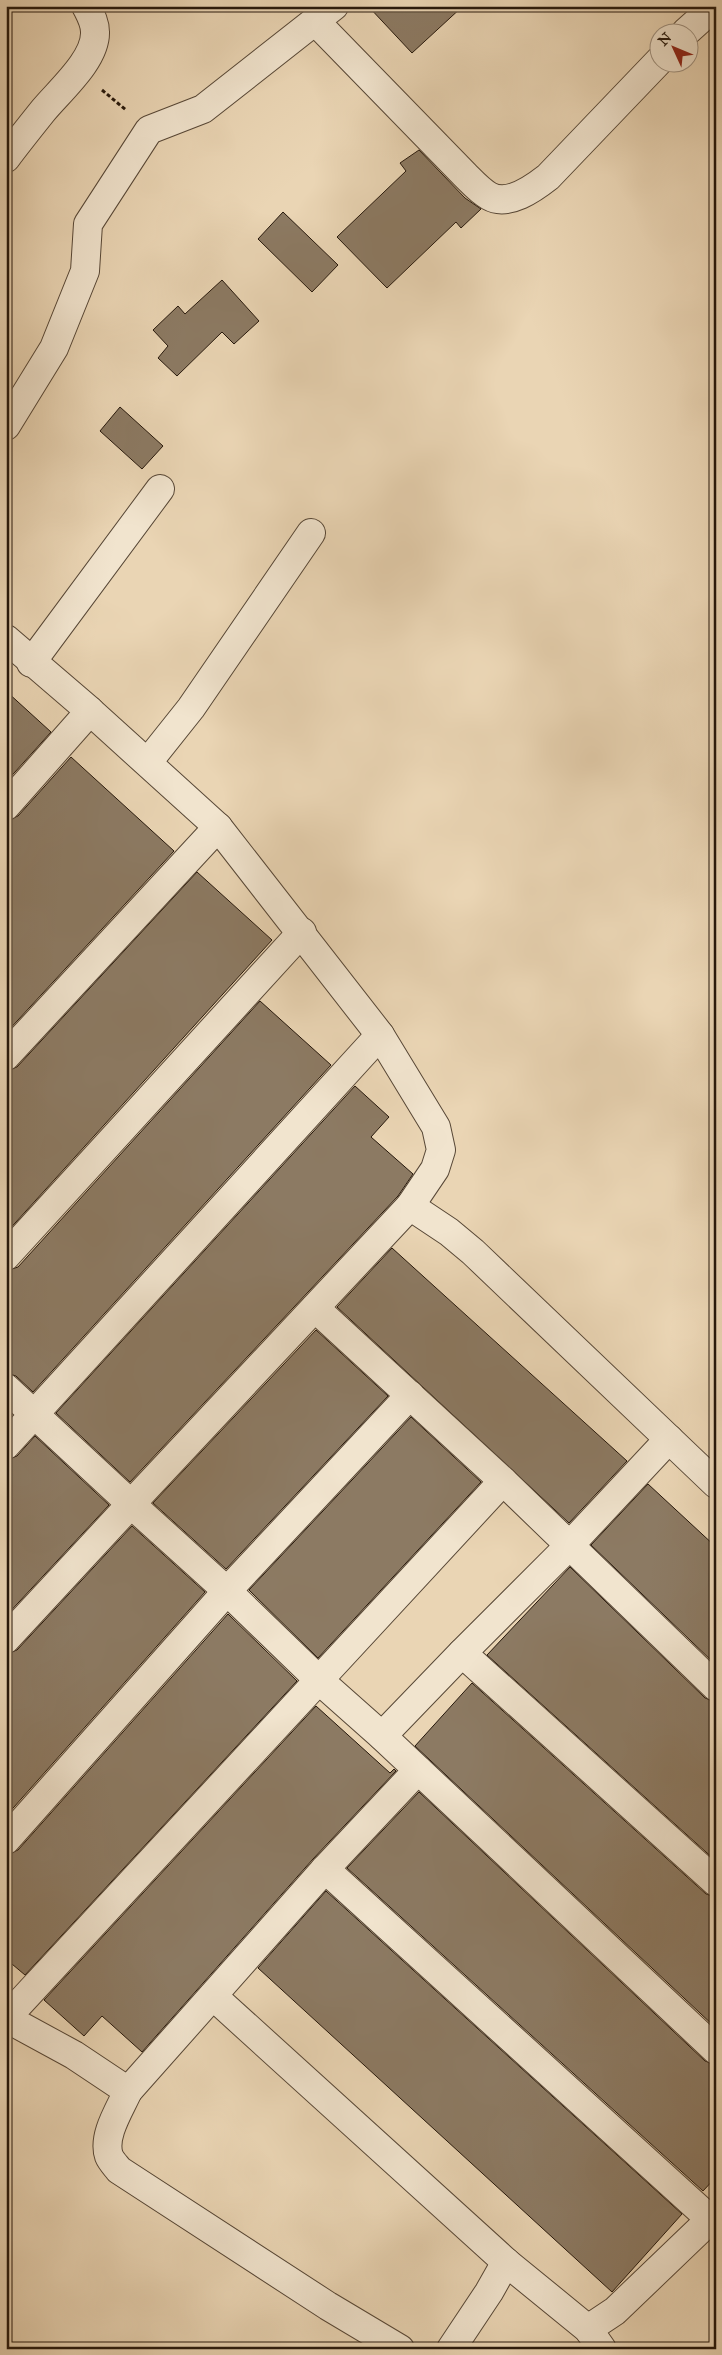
<svg xmlns="http://www.w3.org/2000/svg" width="722" height="2355" font-family="'IM FELL Great Primer',serif">
<rect width="100%" height="100%" fill="#ead5b4"/>
<filter id="stains"><feTurbulence type="fractalNoise" baseFrequency=".004" numOctaves="4"/><feColorMatrix values="0 0 0 0 .2 0 0 0 0 .09 0 0 0 0 .02 0 0 0 .5 -.17"/></filter>
<radialGradient id="worn" r=".72"><stop offset=".6" stop-color="#630" stop-opacity="0"/><stop offset="1" stop-color="#630" stop-opacity=".3"/></radialGradient>
<g fill="#8c7a63" stroke="#26180c">
<polygon points="368,6 463,6 412,53"/>
<polygon points="419,150 465,198 481,209 461,228 456,222 387,288 337,237 406,171 400,163"/>
<polygon points="283,212 338,265 312,292 258,239"/>
<polygon points="222,280 259,321 234,344 222,332 177,376 158,358 168,346 153,330 178,306 185,314"/>
<polygon points="120,407 163,446 142,469 100,431"/>
<polygon points="6,691 51,732 6,782"/>
<polygon points="71,757 174,851 6,1033 6,821 18,816"/>
<polygon points="197,872 272,940 6,1233 6,1071 17,1067"/>
<polygon points="260,1001 331,1065 33,1392 16,1376 6,1373 6,1271 18,1267"/>
<polygon points="355,1086 389,1117 371,1137 413,1174 398,1196 130,1482 56,1413"/>
<polygon points="392,1248 627,1461 569,1523 337,1307"/>
<polygon points="316,1330 388,1396 226,1569 153,1503"/>
<polygon points="411,1417 481,1482 318,1658 249,1590"/>
<polygon points="35,1436 109,1505 6,1616 6,1460 17,1456"/>
<polygon points="648,1484 716,1547 716,1665 591,1545"/>
<polygon points="132,1526 205,1592 6,1816 6,1654 17,1650"/>
<polygon points="570,1567 705,1698 716,1702 716,1861 487,1655"/>
<polygon points="228,1614 297,1681 25,1975 6,1959 6,1855 18,1850"/>
<polygon points="472,1683 706,1894 716,1897 716,2028 415,1746"/>
<polygon points="316,1706 390,1773 394,1769 396,1771 313,1859 142,2052 102,2016 84,2036 44,2000"/>
<polygon points="419,1792 705,2061 716,2065 716,2177 703,2191 347,1868"/>
<polygon points="326,1891 682,2214 612,2292 258,1968"/>
</g>
<g fill="none" stroke-linecap="round" stroke-linejoin="round">
<g stroke="#574736" stroke-width="30">
<g id="street">
<path d="M315,21L465,175C472,182 480,191 489,196C508,207 534,188 548,177L660,60"/>
<polyline points="686,32 715,6"/>
<path d="M6,158C18,142 30,127 42,112C59,91 96,60 95,32C95,22 90,14 86,6"/>
<polyline points="6,426 54,348 85,271 88,224 149,130 203,109 334,6"/>
<polyline points="6,639 90,711 218,827 380,1035 436,1127 441,1150 435,1169 410,1206 131,1504 227,1591 320,1681 382,1736 716,2050"/>
<polyline points="31,663 160,489"/>
<polyline points="148,762 191,708 311,533"/>
<polyline points="6,806 90,711"/>
<polyline points="6,1056 218,827"/>
<polyline points="410,1206 449,1232 473,1252 716,1484"/>
<polyline points="6,1256 302,932"/>
<polyline points="315,1308 503,1481 716,1687"/>
<polyline points="6,1388 131,1504 6,1639"/>
<polyline points="6,1445 380,1035"/>
<polyline points="462,1653 716,1882"/>
<polyline points="382,1736 462,1653 569,1546 669,1439"/>
<polyline points="6,1840 227,1591 410,1395"/>
<polyline points="325,1869 710,2219"/>
<polyline points="213,1996 506,2262 588,2329 602,2349"/>
<polyline points="6,2018 503,1481"/>
<polyline points="6,2018 74,2055 128,2091 325,1869 418,1770"/>
<path d="M128,2091C120,2109 102,2136 109,2156C111,2161 116,2166 119,2170L328,2306L400,2349"/>
<polyline points="588,2329 615,2311 716,2214"/>
<polyline points="451,2349 489,2292 506,2262"/>
</g>
</g>
<polyline stroke="#26180c" stroke-width="3" stroke-dasharray="4 2.5" stroke-linecap="butt" points="102,90 126,110"/>
<use href="#street" stroke="#f1e4ce" stroke-width="28"/>
</g>
<rect width="722" height="2355" fill="none" stroke="#ead5b4" stroke-width="25"/>
<rect x="8" y="8" width="707" height="2340" fill="none" stroke="#26180c" stroke-width="2.5"/>
<rect x="12" y="12" width="697" height="2330" fill="none" stroke="#26180c"/>
<g transform="translate(674 48) rotate(314)"><circle r="24" fill="#f1e4ce" stroke="#a09280"/>
<path d="M0-4L9 19L0 12L-9 19Z" fill="#8f2418"/>
<text y="-8" font-size="14" font-weight="bold" text-anchor="middle" fill="#26180c">N</text>
</g>
<rect width="100%" height="100%" filter="url(#stains)"/>
<rect width="100%" height="100%" fill="url(#worn)"/>
</svg>
